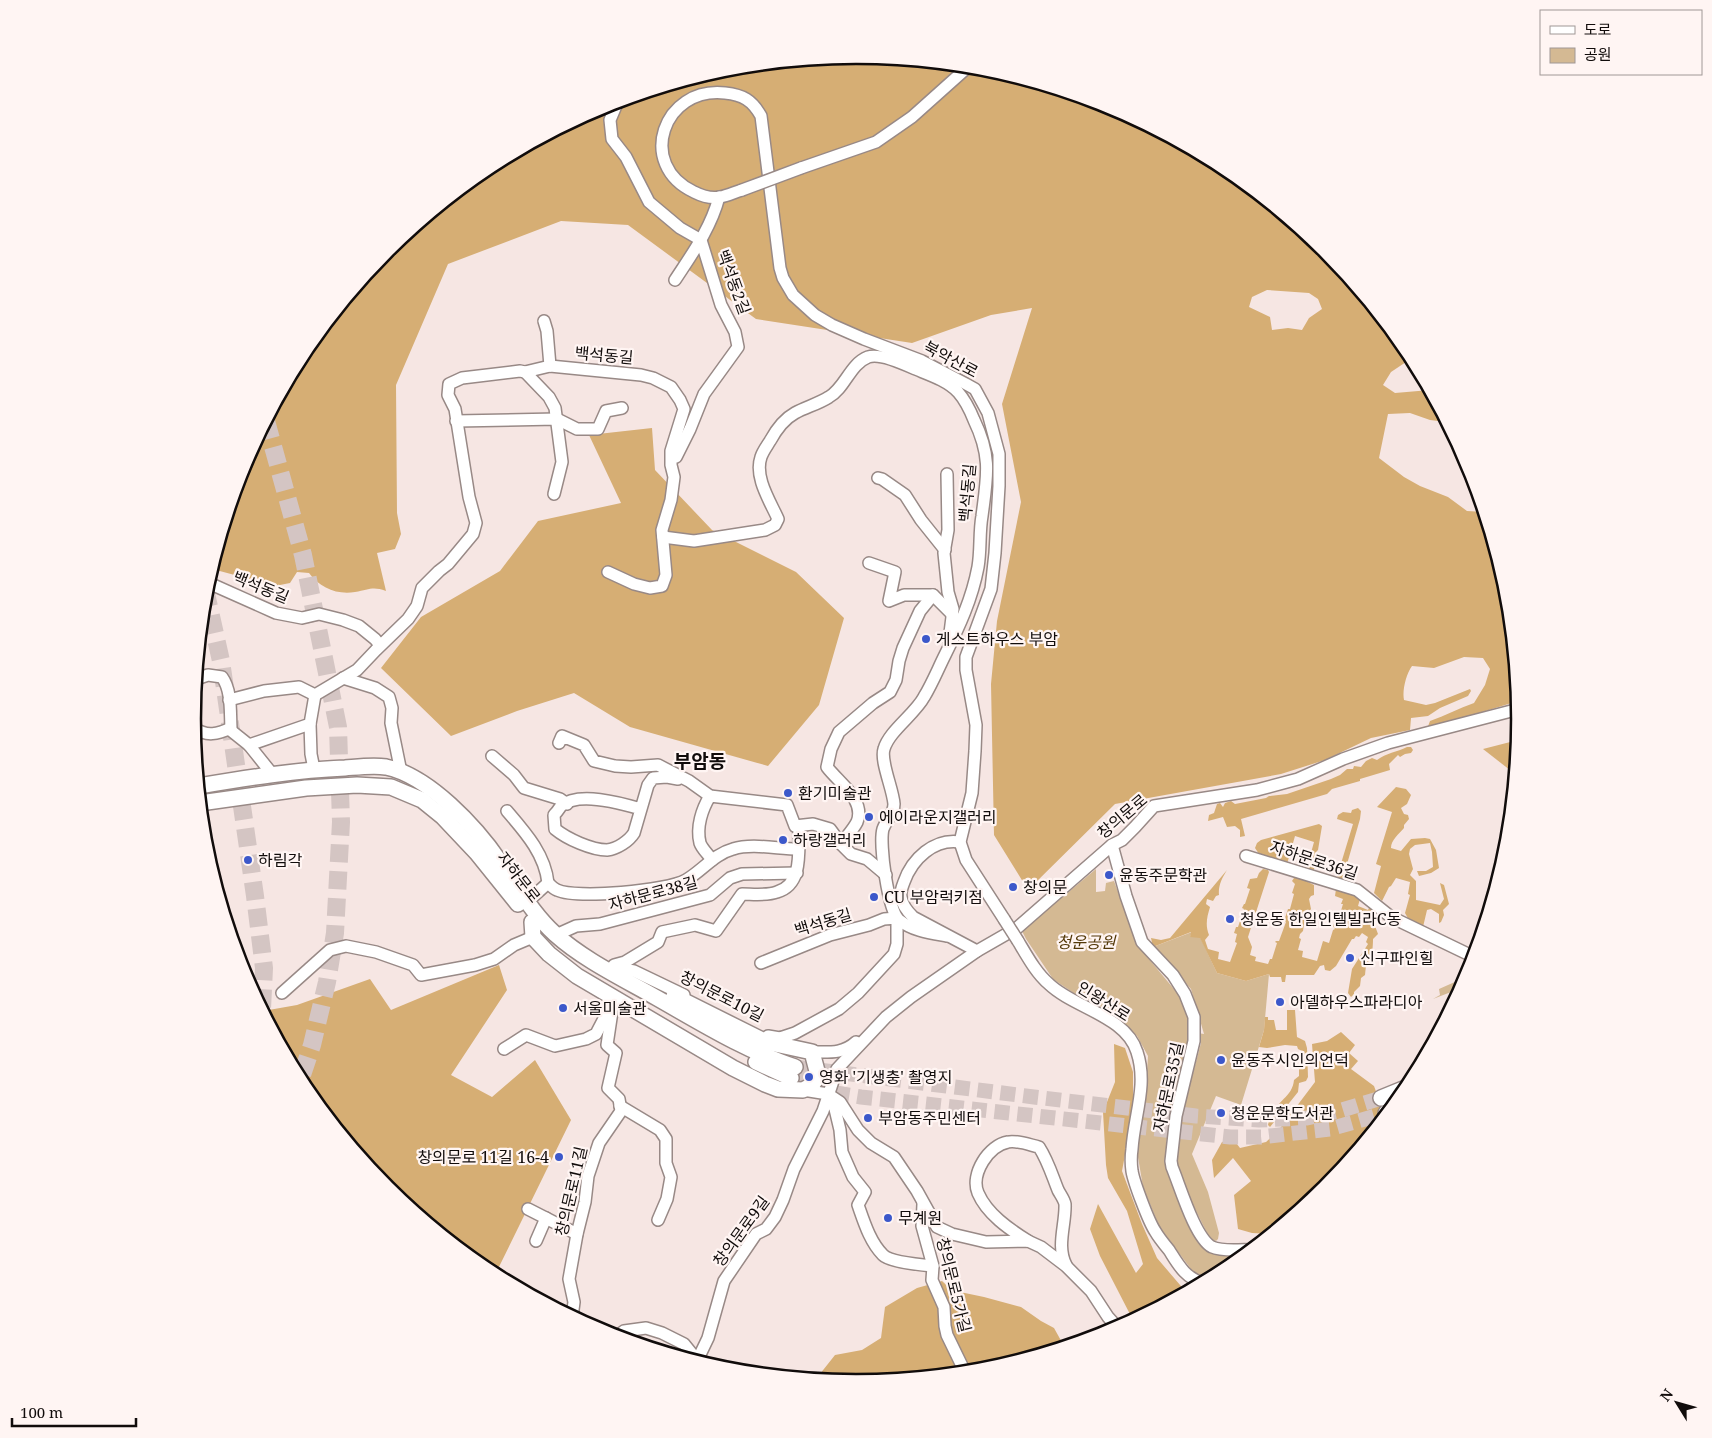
<svg xmlns="http://www.w3.org/2000/svg" width="1712" height="1438" font-family="'Noto Serif','Noto Sans KR',serif">
<rect width="100%" height="100%" fill="#f6e6e3"/>
<g fill="#d4b993">
<polygon points="1096,869 1096,892 1105,891 1106,883 1114,881 1133,933 1144,953 1183,1000 1191,1032 1204,1034 1191,989 1153,947 1192,932 1190,937 1200,937 1217,973 1246,981 1269,974 1264,1030 1241,1105 1216,1096 1192,1154 1208,1192 1219,1233 1218,1239 1216,1241 1210,1239 1192,1203 1176,1162 1179,1126 1201,1043 1190,1038 1171,1112 1166,1144 1166,1169 1198,1243 1215,1255 1243,1256 1225,1271 1213,1278 1194,1273 1160,1228 1143,1187 1137,1151 1145,1102 1148,1056 1137,1036 1117,1019 1097,1004 1075,994 1053,979 1026,939 1022,931"/>
<polygon points="1469,969 1469,973 1454,1002 1451,992 1433,999 1440,995 1439,989 1466,977"/>
</g>
<g fill="#d6ae74" fill-rule="evenodd">
<path d="M856,55L986,68L1110,106L1225,167L1326,250L1408,350L1412,358L1391,372L1383,385L1395,393L1430,390L1446,422L1430,420L1410,413L1388,414L1379,458L1404,477L1420,486L1448,497L1467,511L1484,512L1507,590L1518,701L1427,729L1430,721C1445,716 1459,708 1474,703L1485,685L1490,669L1483,658L1464,657L1434,668L1412,666C1406,674 1402,691 1404,700L1426,705L1435,703L1470,689L1471,691L1468,696L1440,708L1428,716L1411,718L1410,730L1371,738L1325,760L1281,774L1115,804L1028,890L994,835L991,684L997,621L1021,502L1002,404L1032,308L991,315L912,343L756,319L628,225L561,221L448,264L396,385L397,513L401,534L395,549L377,553L386,591C372,586 369,590 355,592C337,595 320,588 309,573L297,572L290,583L275,586L216,570L212,567L243,465L304,350L387,249L487,167L602,105L727,68ZM1267,290L1309,293L1318,299L1322,309L1309,318L1302,330L1288,328L1272,330L1270,317L1249,307L1252,297Z"/>
<polygon points="652,428 655,470 712,530 796,572 844,618 819,705 768,766 630,727 574,693 517,711 451,736 381,668 421,617 500,571 538,521 621,503 589,435"/>
<polygon points="1518,740 1515,774 1483,749"/>
<path d="M1407,747H1411L1413,750L1411,753L1405,754L1400,757L1398,755L1389,764L1390,770L1360,779V781L1332,789L1327,794L1241,819L1245,836L1240,837V830L1235,826L1227,827L1223,817L1208,821L1209,815L1214,813L1217,804L1220,803L1223,807L1225,803L1231,801L1235,804L1266,798L1269,796L1287,794L1331,779L1340,775L1347,769H1353L1354,766L1361,767L1366,761L1372,758L1377,760C1386,753 1397,752 1407,747Z"/>
<path d="M1396,787L1406,789L1411,795L1407,804L1401,808L1404,814L1408,815L1409,819L1404,825V828C1399,834 1391,840 1391,848L1401,851L1411,839L1425,838L1430,839L1436,850L1439,868L1431,873L1419,876L1417,871H1426L1433,867L1432,852L1430,843L1415,845L1410,849L1409,854L1413,869L1410,875L1416,881V900L1440,905L1444,899L1440,883L1444,885L1449,904L1443,910L1444,915L1441,922L1439,923V914L1431,909L1427,910L1423,927L1415,925L1416,922H1410L1405,913L1410,895L1408,894L1410,882L1396,878L1391,886L1389,887L1382,901L1374,893L1381,866L1376,864L1392,812L1377,807Z"/>
<polygon points="1358,808 1361,811 1360,819 1345,871 1348,873 1349,878 1345,883 1336,880 1353,824 1337,819 1338,815 1343,812 1351,813 1352,810"/>
<polygon points="1319,824 1322,826 1318,850 1315,853 1315,866 1313,872 1306,871 1314,842 1295,836 1287,864 1259,854 1255,848 1257,843 1261,840"/>
<path d="M1263,869L1268,870L1269,872L1248,937L1252,947L1250,955L1256,957L1255,961L1268,964L1270,959H1272L1277,943L1275,942L1276,941H1279L1286,922L1284,921L1288,909H1290L1294,894L1292,893L1295,884L1292,881L1294,878H1300L1314,885V895L1311,896L1309,899L1311,909L1305,917L1303,931L1300,934L1299,938L1301,939L1298,950L1303,951L1302,957L1317,961L1323,941L1329,943L1333,930L1335,929L1333,926L1338,914H1340L1343,904H1341L1343,899L1335,896L1336,889C1345,892 1353,893 1360,899L1358,906L1368,910L1370,906L1376,911L1372,918L1378,934L1373,939C1373,946 1372,956 1370,963L1366,965L1365,975L1361,978L1360,986L1354,992V994L1351,997L1348,993L1352,969L1368,944L1366,942L1368,937L1362,933L1359,937L1356,936L1354,939H1352L1336,966L1330,971L1325,970L1324,965L1320,966L1314,975H1286L1285,982H1282L1281,977H1270L1269,974L1246,981L1217,973L1200,938L1190,937L1191,932L1153,947L1151,938L1161,940L1170,938L1227,870C1222,878 1218,886 1219,895L1216,896L1213,901L1207,899L1206,904L1210,907C1207,917 1205,925 1209,935L1205,940L1208,949L1219,952L1218,959L1230,962L1237,943L1235,942L1237,934L1234,933L1236,927H1238L1244,909L1242,908L1244,904H1245L1250,889L1247,888L1250,879L1257,878L1259,873Z"/>
<polygon points="499,965 507,990 451,1075 492,1097 535,1060 571,1120 495,1275 487,1271 386,1188 304,1088 263,1011 297,1005 370,979 391,1010"/>
<path d="M1287,1010H1295L1297,1037L1305,1041L1307,1048L1308,1077L1306,1081L1299,1083L1298,1092L1270,1127L1268,1125C1273,1100 1292,1100 1294,1080L1299,1076V1067L1302,1051L1298,1049L1297,1046L1285,1045L1267,1048L1259,1047L1264,1030L1265,1017H1268V1020H1274L1276,1030H1287Z"/>
<polygon points="1341,1032 1355,1045 1349,1053 1358,1061 1351,1069 1374,1086 1385,1116 1325,1189 1270,1234 1252,1233 1238,1229 1234,1195 1251,1181 1233,1158 1214,1178 1212,1160 1222,1142 1233,1139 1240,1148 1266,1142 1278,1131 1315,1082 1312,1044 1327,1041"/>
<polygon points="1114,1044 1125,1048 1133,1072 1133,1112 1122,1171 1142,1224 1157,1258 1186,1292 1133,1320 1100,1256 1090,1229 1098,1204 1136,1273 1143,1264 1127,1211 1108,1178 1106,1165 1103,1112 1115,1082"/>
<polygon points="942,1281 959,1297 960,1292 984,1297 1021,1307 1041,1321 1054,1328 1064,1346 985,1370 974,1371 973,1369 947,1374 856,1383 816,1379 835,1355 862,1350 881,1338 885,1307 917,1288"/>
</g>
<g fill="none" stroke-linecap="round" stroke-linejoin="round">
<g stroke="#d4c5c3" stroke-width="15" stroke-dasharray="15 8" stroke-linecap="butt">
<polyline points="795,1067 1034,1097 1196,1116 1259,1120 1307,1118 1342,1110 1381,1098"/>
<polyline points="791,1078 836,1093 861,1097 1230,1137 1261,1137 1330,1129 1386,1113"/>
</g>
<g stroke="#d4c5c3" stroke-width="18" stroke-dasharray="18 9" stroke-linecap="butt">
<polyline points="266,421 303,555 338,727 341,822 335,933 327,982 312,1045 300,1081"/>
<polyline points="205,589 221,661 255,896 264,968 262,1009"/>
</g>
<g stroke="#988986" stroke-width="14">
<g id="minor">
<polyline points="618,101 610,120 612,139 626,157 649,202 680,228 701,240 721,305 735,332 738,347 704,394 690,429 676,457"/>
<polyline points="801,168 876,142 912,117 969,66"/>
<path d="M742,190C735,192 727,196 720,197C711,199 702,196 694,192C636,165 663,86 725,93C743,95 752,100 761,116L780,268L783,278L793,295L815,315L832,325L864,339L922,361L966,384L975,389L988,413L999,454V486L995,553L991,589L966,657V670L976,725L975,751L972,793L960,842L966,860L1004,919"/>
<path d="M675,280C692,254 711,228 719,197"/>
<polyline points="544,321 547,331 550,366"/>
<polyline points="525,372 549,397 555,408 562,462 554,494"/>
<polyline points="456,421 557,419 577,429 598,429 606,411 622,408"/>
<polyline points="947,474 948,530 944,553 948,592 953,609 949,641"/>
<polyline points="878,478 882,479 905,495 921,520 945,550"/>
<path d="M663,537L694,541L765,530L775,525L778,519C770,501 754,477 761,457C763,451 767,446 770,441C776,430 784,419 795,413C806,407 818,404 829,397C845,388 850,364 868,357C879,353 902,363 913,368C927,374 947,380 958,392C965,400 970,410 974,420C992,457 987,477 982,516C979,533 981,550 978,567C972,599 959,627 945,655C938,669 932,684 924,697C915,714 889,731 884,749C880,761 893,789 894,804C894,815 886,820 883,829C879,843 888,911 899,920C913,931 930,933 947,936"/>
<polyline points="869,563 895,572 889,601 904,595 933,595 953,615"/>
<polyline points="211,584 276,613 302,618 319,614 343,620 359,626 375,639 380,645"/>
<polyline points="343,678 375,688 389,697 392,708 391,723 401,772"/>
<polyline points="229,700 264,691 299,687 315,695 357,670 376,650 408,619 417,606 422,588 439,571 448,564 473,534 476,523 469,497 455,409 448,395 449,384 462,378 520,371 525,372 550,366 641,375 653,378 671,387 680,400 684,409 671,451 671,465 674,477 671,500 662,530 666,575 662,586 650,588 634,584 608,572"/>
<path d="M192,715L194,728C207,737 218,734 231,728C230,712 232,691 222,677L208,675L196,679"/>
<polyline points="310,724 311,754 314,769"/>
<polyline points="229,729 249,745 310,724 315,695"/>
<polyline points="559,743 562,736 584,745 594,761 615,766 631,767 658,765 689,781 710,796 787,805 795,826 813,824 830,829 841,844 851,854 867,859 886,875"/>
<polyline points="249,745 273,775"/>
<polyline points="492,756 514,775 524,788 560,799 567,804"/>
<path d="M710,796C702,809 696,827 700,843C702,849 709,855 712,860"/>
<path d="M641,809C621,803 578,791 561,806C559,809 556,813 554,815L555,829C567,839 592,850 607,850C617,849 629,841 634,833L648,785L653,778L667,777L678,779"/>
<path d="M507,811C525,832 545,854 548,883L527,902"/>
<path d="M960,842C934,838 912,859 904,882C902,887 900,892 901,897C902,905 907,911 913,917L977,951"/>
<path d="M841,844C846,837 853,830 857,822C866,800 838,782 827,767L831,749L839,732L873,703L890,692L896,680L899,661L903,648L920,611L933,595"/>
<path d="M1112,845L1126,896L1142,942L1173,975L1185,994L1194,1017V1041L1176,1116L1171,1161L1172,1167C1180,1186 1195,1238 1212,1247C1223,1252 1239,1249 1251,1250"/>
<polyline points="1246,856 1357,890 1391,917 1474,957"/>
<path d="M548,883C550,885 554,889 557,890C576,899 667,891 686,880C702,871 714,854 733,849C752,843 778,849 798,849"/>
<polyline points="556,935 576,926 600,924 710,895 730,878 742,874 797,873"/>
<path d="M1018,941C1027,956 1036,973 1049,984C1074,1008 1126,1016 1137,1052C1148,1085 1134,1116 1132,1149C1131,1156 1131,1164 1132,1171C1134,1183 1149,1222 1155,1231C1159,1238 1164,1244 1169,1250C1178,1264 1185,1278 1203,1283"/>
<polyline points="761,963 830,935 869,925 884,919 897,918 897,944 894,954 858,993 839,1009 795,1033 780,1038 768,1036"/>
<path d="M614,965L625,962L658,942L662,932L695,925L716,931L742,894C752,894 767,896 777,892C804,884 798,850 799,827"/>
<polyline points="623,969 634,971 684,995"/>
<polyline points="282,993 330,950 346,946 376,952 413,965 421,975 475,965 494,959 514,945 533,937"/>
<polyline points="504,1049 526,1035 555,1046 586,1039 596,1034 608,1011"/>
<path d="M812,1052C829,1052 843,1054 856,1042"/>
<polyline points="803,1090 828,1094 840,1102 858,1130 871,1143 894,1157 917,1191 937,1227 952,1234 986,1242 1028,1241 1041,1247 1066,1266 1091,1291 1108,1317 1118,1328"/>
<path d="M829,1096L835,1109L840,1130L842,1152L853,1177L865,1192L858,1205C864,1222 870,1242 883,1255C890,1262 922,1265 933,1266"/>
<polyline points="620,1106 660,1130 666,1139 666,1163 671,1177 667,1199 658,1220"/>
<polyline points="923,1204 922,1226 933,1266 932,1280 944,1307 945,1326 947,1335 965,1372"/>
<polyline points="528,1209 577,1234"/>
<polyline points="536,1241 546,1218"/>
<path d="M1028,1241C1009,1229 987,1214 978,1193C970,1174 989,1145 1008,1142C1017,1140 1030,1145 1039,1147C1048,1161 1052,1175 1058,1190C1060,1194 1064,1199 1065,1204C1066,1224 1056,1246 1066,1265"/>
<polyline points="572,1317 574,1302 569,1279 577,1234 585,1202 588,1176 599,1143 621,1111 619,1099 608,1088 616,1053 607,1045 614,998"/>
<polyline points="616,1337 624,1331 646,1328 662,1333 684,1344 697,1360"/>
<polyline points="697,1361 708,1338 724,1281 756,1234 766,1229 775,1217 783,1200 794,1169 823,1111 837,1069 886,1017 911,997 977,951 1017,928 1112,845 1122,840 1135,827 1154,806 1257,790 1298,779 1343,759 1388,743 1519,709"/>
</g>
</g>
<g stroke="#988986" stroke-width="18">
<g id="major">
<path d="M199,786C247,778 296,770 345,768C358,767 373,765 386,767C429,776 476,827 500,862C518,887 532,913 555,934C584,960 622,978 657,998C701,1023 746,1051 795,1067"/>
<polyline points="200,803 306,788 357,785 391,787 422,800 443,817 477,853 518,904"/>
<polyline points="532,922 533,937 549,954 577,976 733,1068 765,1084 778,1089 803,1090 812,1085 816,1079 817,1071 812,1052 766,1042 674,996"/>
<polyline points="756,1062 791,1078"/>
<polyline points="1381,1098 1408,1087"/>
<polyline points="1386,1113 1388,1112"/>
</g>
</g>
<use href="#minor" stroke="#fff" stroke-width="11"/>
<use href="#major" stroke="#fff" stroke-width="15"/>
<g stroke="#988986" stroke-width="14" stroke-linecap="butt">
<g id="minor-bridge">
<polyline points="742,190 801,168"/>
<polyline points="1004,919 1018,941"/>
</g>
</g>
<use href="#minor-bridge" stroke="#fff" stroke-width="11"/>
</g>
<g fill="#3c58ca" stroke="#fff5f3" stroke-width="2">
<circle cx="926" cy="639" r="5"/>
<circle cx="788" cy="793" r="5"/>
<circle cx="869" cy="817" r="5"/>
<circle cx="783" cy="840" r="5"/>
<circle cx="248" cy="860" r="5"/>
<circle cx="1109" cy="875" r="5"/>
<circle cx="1013" cy="887" r="5"/>
<circle cx="874" cy="897" r="5"/>
<circle cx="1230" cy="919" r="5"/>
<circle cx="1350" cy="958" r="5"/>
<circle cx="1280" cy="1002" r="5"/>
<circle cx="563" cy="1008" r="5"/>
<circle cx="1221" cy="1060" r="5"/>
<circle cx="809" cy="1077" r="5"/>
<circle cx="1221" cy="1113" r="5"/>
<circle cx="868" cy="1118" r="5"/>
<circle cx="559" cy="1157" r="5"/>
<circle cx="888" cy="1218" r="5"/>
</g>
<g text-anchor="middle" stroke-width="4.5" stroke-linejoin="round" paint-order="stroke">
<g font-size="16" fill="#110c0b" stroke="#fff5f3">
<text transform="translate(734 282) rotate(70)" y="6">백석동2길</text>
<text transform="translate(604 355) rotate(5)" y="6">백석동길</text>
<text transform="translate(951 359) rotate(28)" y="6">북악산로</text>
<text transform="translate(967 493) rotate(-85)" y="6">백석동길</text>
<text transform="translate(261 587) rotate(22)" y="6">백석동길</text>
<text transform="translate(1122 816) rotate(-40)" y="6">창의문로</text>
<text transform="translate(1314 860) rotate(18)" y="6">자하문로36길</text>
<text transform="translate(519 877) rotate(52)" y="6">자하문로</text>
<text transform="translate(653 893) rotate(-15)" y="6">자하문로38길</text>
<text transform="translate(823 922) rotate(-17)" y="6">백석동길</text>
<text transform="translate(722 996) rotate(27)" y="6">창의문로10길</text>
<text transform="translate(1104 1001) rotate(32)" y="6">인왕산로</text>
<text transform="translate(1168 1087) rotate(-78)" y="6">자하문로35길</text>
<text transform="translate(571 1191) rotate(-77)" y="6">창의문로11길</text>
<text transform="translate(741 1231) rotate(-54)" y="6">창의문로9길</text>
<text transform="translate(954 1285) rotate(76)" y="6">창의문로5가길</text>
</g>
<g font-size="16" fill="#110c0b" stroke="#fff5f3" text-anchor="start">
<text x="936" y="645">게스트하우스 부암</text>
<text x="798" y="799">환기미술관</text>
<text x="879" y="823">에이라운지갤러리</text>
<text x="793" y="846">하랑갤러리</text>
<text x="258" y="866">하림각</text>
<text x="1119" y="881">윤동주문학관</text>
<text x="1023" y="893">창의문</text>
<text x="884" y="903">CU 부암럭키점</text>
<text x="1240" y="925">청운동 한일인텔빌라C동</text>
<text x="1360" y="964">신구파인힐</text>
<text x="1290" y="1008">아델하우스파라디아</text>
<text x="573" y="1014">서울미술관</text>
<text x="1231" y="1066">윤동주시인의언덕</text>
<text x="819" y="1083">영화 '기생충' 촬영지</text>
<text x="1231" y="1119">청운문학도서관</text>
<text x="878" y="1124">부암동주민센터</text>
<text x="549" y="1163" text-anchor="end">창의문로 11길 16-4</text>
<text x="898" y="1224">무계원</text>
</g>
<g font-size="16" font-style="italic" fill="#533808" stroke="#fff5f3">
<text x="1086" y="948">청운공원</text>
</g>
<g font-size="19" font-weight="bold" fill="#110c0b" stroke="#fff5f3">
<text x="700" y="768">부암동</text>
</g>
</g>
<path d="M0 0H1712V1438H0ZM201 719a655 655 0 1 1 1310 0a655 655 0 1 1-1310 0Z" fill="#fff5f3" fill-rule="evenodd"/>
<path fill="none" stroke="#110c0b" stroke-width="2.5" d="M201 719a655 655 0 1 1 1310 0a655 655 0 1 1-1310 0Z"/>
<rect x="1540" y="10" width="162" height="65" fill="#fff5f3" stroke="#a09896"/>
<rect x="1550" y="26" width="25" height="8" fill="#ffffff" stroke="#a09896"/>
<text x="1584" y="35" font-size="15" fill="#110c0b">도로</text>
<rect x="1550" y="48" width="25" height="15" fill="#d4b993" stroke="#a09896"/>
<text x="1584" y="60" font-size="15" fill="#110c0b">공원</text>
<g transform="translate(1677 1403) rotate(307)" stroke="#fff5f3" stroke-width="4" paint-order="stroke">
<path d="M0-4L9 19L0 12L-9 19Z" fill="#110c0b"/>
<text y="-8" font-size="14" font-weight="bold" text-anchor="middle" fill="#110c0b">N</text>
</g>
<path d="M12 1418v8h124v-8" fill="none" stroke="#110c0b" stroke-width="2.5"/>
<text x="20" y="1418" font-size="15" fill="#110c0b" stroke="#fff5f3" stroke-width="4" paint-order="stroke">100 m</text>
</svg>
